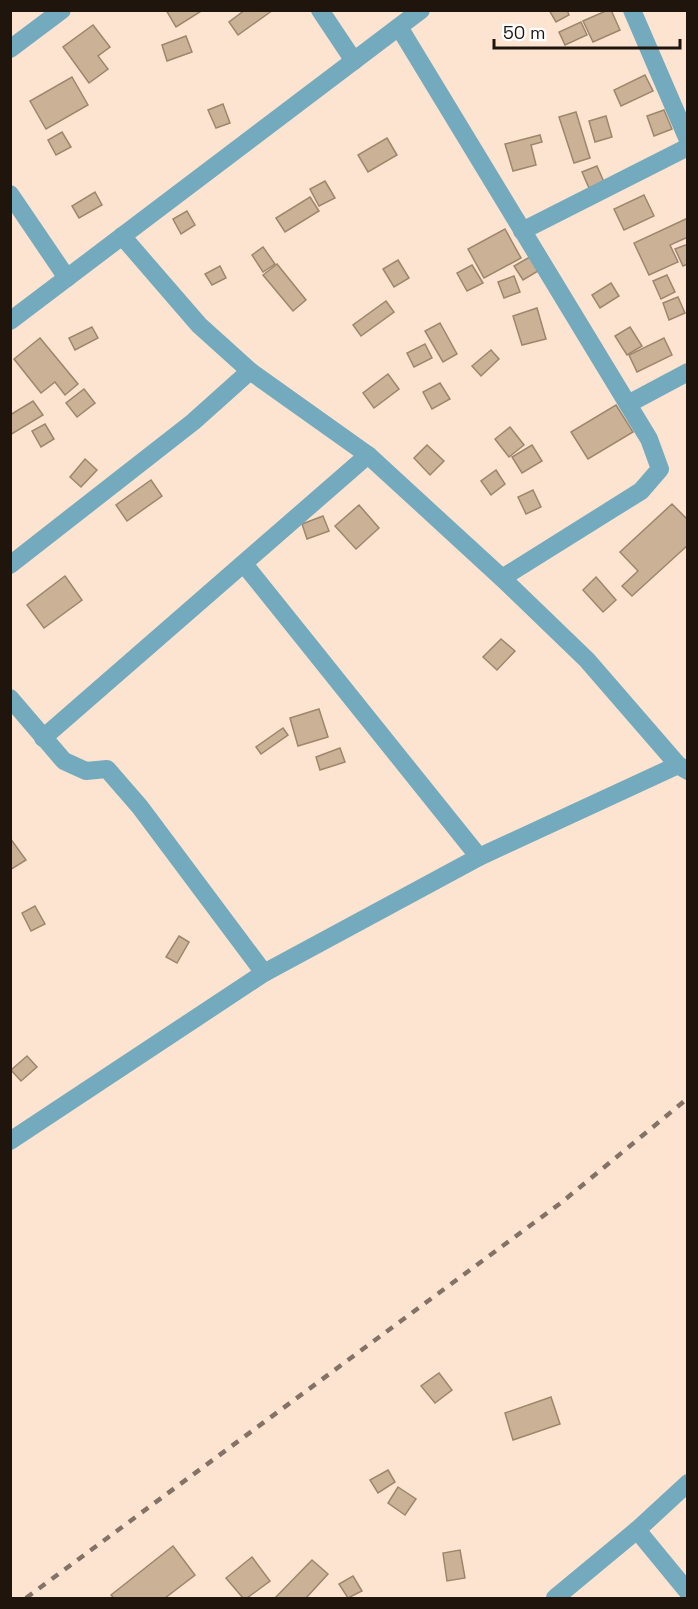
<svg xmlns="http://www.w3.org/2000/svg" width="698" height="1609" font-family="'Space Grotesk',sans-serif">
<rect width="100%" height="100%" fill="#fde4d1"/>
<g fill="#cbb297" stroke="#9d866b" stroke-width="1.5">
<polygon points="166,10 203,10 176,27"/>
<polygon points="245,10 273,10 238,35 229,22"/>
<polygon points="549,10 567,10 569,15 556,22"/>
<polygon points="608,10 611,10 620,30 593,42 583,21"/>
<polygon points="581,22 587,35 565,45 559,32"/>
<polygon points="93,25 110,47 98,56 108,69 89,83 63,47"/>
<polygon points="186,36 192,52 167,61 162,45"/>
<polygon points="645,75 653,91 621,106 614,90"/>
<polygon points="72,77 88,105 46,129 30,101"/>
<polygon points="223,104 230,123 216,128 208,110"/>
<polygon points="664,110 672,129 654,136 647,116"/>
<polygon points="576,112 590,158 574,163 559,117"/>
<polygon points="606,116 612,137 595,142 589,121"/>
<polygon points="62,132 71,147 56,155 48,140"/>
<polygon points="540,135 542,142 531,145 536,165 513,171 505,144"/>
<polygon points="387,138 397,155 368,172 358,155"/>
<polygon points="597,166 604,182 589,188 582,172"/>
<polygon points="325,181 335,198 319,206 310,189"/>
<polygon points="95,192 102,205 79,218 72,206"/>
<polygon points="644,195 654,216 624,230 614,209"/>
<polygon points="310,197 319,211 285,232 276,218"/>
<polygon points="187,211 195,225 181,234 173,219"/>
<polygon points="688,218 688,237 670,245 678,262 649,275 634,243"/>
<polygon points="505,229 521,258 484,278 468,249"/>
<polygon points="688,244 688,264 683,266 675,249"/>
<polygon points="263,247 275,264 263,272 252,255"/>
<polygon points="535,254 543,268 523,280 514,266"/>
<polygon points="398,260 409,278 394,287 383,269"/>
<polygon points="277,264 306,300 293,311 263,275"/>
<polygon points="472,265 483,283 467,291 457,273"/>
<polygon points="220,266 226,278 212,285 205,274"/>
<polygon points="667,275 675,292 661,299 653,281"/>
<polygon points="514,276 520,292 504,298 498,282"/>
<polygon points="611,283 619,296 600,308 592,295"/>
<polygon points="678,297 685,313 669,320 663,303"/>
<polygon points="386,301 394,312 361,336 353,325"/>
<polygon points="537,308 546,339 522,345 513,316"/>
<polygon points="440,323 457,354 443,362 425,331"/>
<polygon points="92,327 98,338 75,350 69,338"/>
<polygon points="630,327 642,346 627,355 615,336"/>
<polygon points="40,338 78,384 65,395 55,382 41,393 14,359"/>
<polygon points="664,338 672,355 637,372 629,355"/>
<polygon points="425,344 432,358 414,367 407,353"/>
<polygon points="491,350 499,359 481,376 472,366"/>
<polygon points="388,374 399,389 374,408 363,393"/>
<polygon points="440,383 450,399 432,409 423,392"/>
<polygon points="84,389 95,403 77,417 66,403"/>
<polygon points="33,401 43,415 10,435 10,415"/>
<polygon points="616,405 633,432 588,459 571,432"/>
<polygon points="45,424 54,439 41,447 32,431"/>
<polygon points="510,427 524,445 509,457 495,439"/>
<polygon points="427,445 444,461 430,475 414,458"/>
<polygon points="532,445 542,461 522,473 512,457"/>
<polygon points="85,459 97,470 81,487 70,477"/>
<polygon points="496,470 505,484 491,495 481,481"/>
<polygon points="151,480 162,496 127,521 116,505"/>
<polygon points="533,490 541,507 526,514 518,497"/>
<polygon points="672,504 688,520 688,545 632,596 622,586 638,571 620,552"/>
<polygon points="359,505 379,528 356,549 335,526"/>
<polygon points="323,516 329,531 307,539 302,524"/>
<polygon points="65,576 82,600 44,628 27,605"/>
<polygon points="596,577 616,600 603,612 583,590"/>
<polygon points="501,639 515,651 497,670 483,657"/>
<polygon points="319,709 328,737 298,746 290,718"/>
<polygon points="283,728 288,735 261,754 256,747"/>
<polygon points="340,748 345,762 320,770 316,757"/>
<polygon points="10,838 26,860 10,870"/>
<polygon points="35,906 45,924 31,931 22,913"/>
<polygon points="179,936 189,942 177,963 166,957"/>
<polygon points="27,1056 37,1067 21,1081 11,1070"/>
<polygon points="439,1373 452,1390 435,1403 421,1386"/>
<polygon points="551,1397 560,1424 513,1440 505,1413"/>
<polygon points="388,1470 395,1482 378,1493 370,1480"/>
<polygon points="398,1487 416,1499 405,1515 388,1503"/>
<polygon points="173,1546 195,1575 165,1598 114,1598 111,1595"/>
<polygon points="460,1550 465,1578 447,1581 443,1553"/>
<polygon points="252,1557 270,1581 247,1598 243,1598 226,1578"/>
<polygon points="312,1560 328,1574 306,1598 275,1598"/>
<polygon points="353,1576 362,1591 348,1598 339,1584"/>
</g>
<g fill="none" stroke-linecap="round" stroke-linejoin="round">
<g stroke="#73aabd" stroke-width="18">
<polyline points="320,10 354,61"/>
<polyline points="632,10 688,140"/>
<polyline points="399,27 649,439 660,469 641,491 502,578"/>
<polyline points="10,49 62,10"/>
<polyline points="10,194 67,278"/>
<polyline points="522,231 688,147"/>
<polyline points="122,236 199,325 250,371 368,455 502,578 587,660 678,765 688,771"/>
<polyline points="10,321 421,10"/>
<polyline points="628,404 688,372"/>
<polyline points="244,564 479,857"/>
<polyline points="10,565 193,422 250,371"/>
<polyline points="10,698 64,761 86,771 107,769 140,807 264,973"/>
<polyline points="43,738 368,455"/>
<polyline points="10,1141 264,973 479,857 678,765"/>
<polyline points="637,1530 688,1592"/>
<polyline points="555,1598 637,1530 688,1483"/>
</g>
<polyline stroke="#837265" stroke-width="4.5" stroke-dasharray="8 8" stroke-linecap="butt" points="26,1598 562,1202 688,1098"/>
</g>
<rect width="698" height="1609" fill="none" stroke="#20150d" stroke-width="24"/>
<path d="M494 39v9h186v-9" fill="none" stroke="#20150d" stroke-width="3"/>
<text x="503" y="39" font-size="18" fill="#20150d" stroke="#ffffff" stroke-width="4.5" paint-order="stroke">50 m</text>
</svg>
